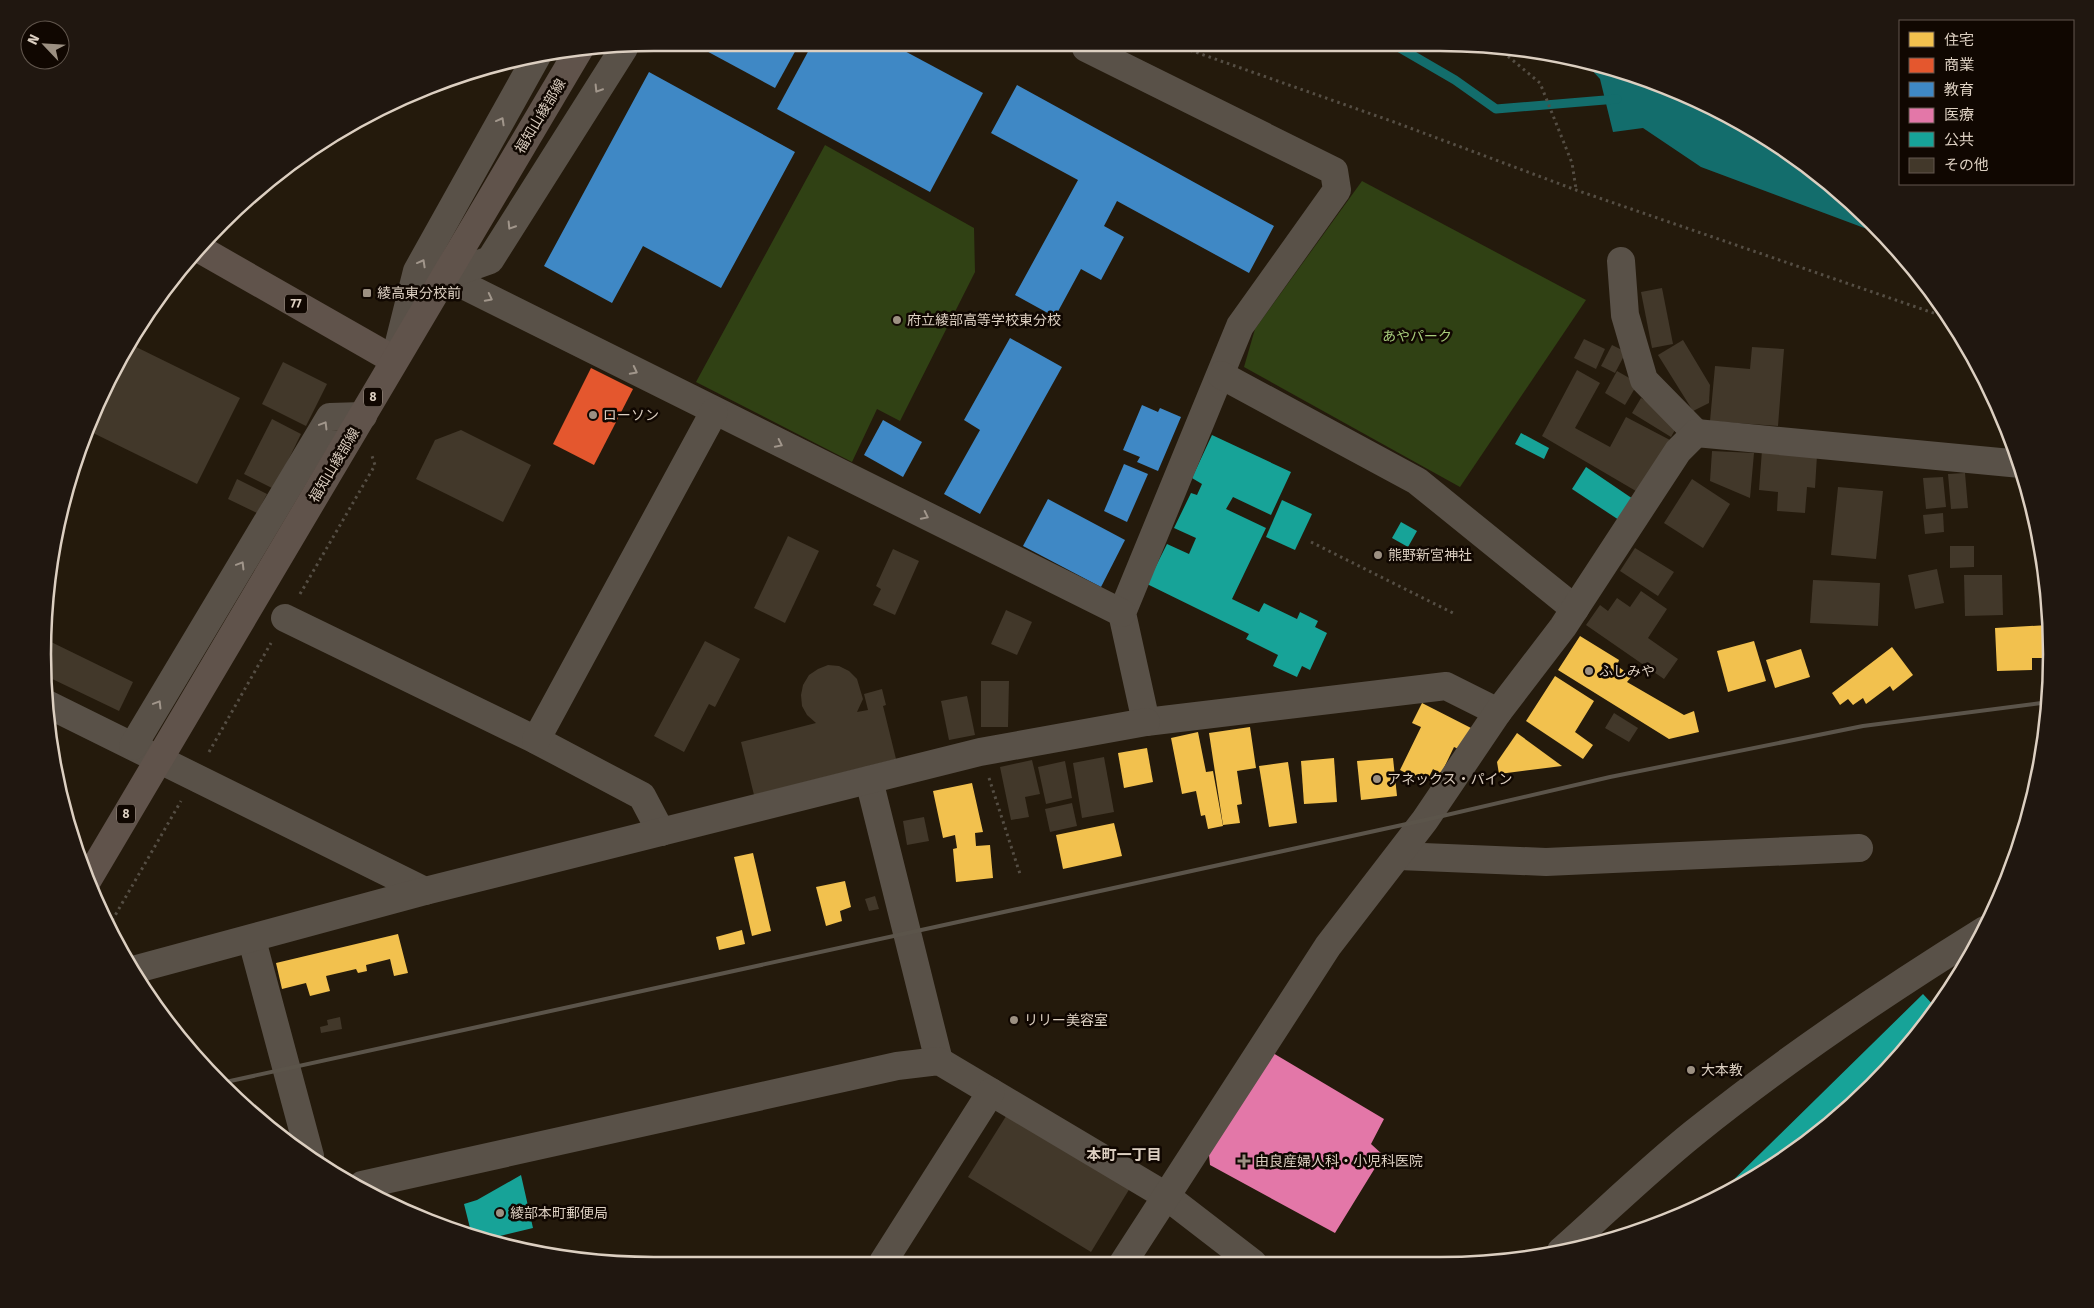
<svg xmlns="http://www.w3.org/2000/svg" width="2094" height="1308" font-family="'Fira Sans','Noto Sans JP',sans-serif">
<rect width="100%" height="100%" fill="#241a0c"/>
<g fill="#304114">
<polygon points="825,145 974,228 975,272 900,421 877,409 852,462 696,382"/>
<polygon points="1362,181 1586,300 1460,487 1244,367 1255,329"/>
</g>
<polygon fill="#136d6c" points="1588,66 1674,89 1812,169 1883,235 1701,167 1643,128 1613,132 1600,79"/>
<g fill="#f2c14e">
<polygon points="2048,625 2049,658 2032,658 2032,670 1997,671 1995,628"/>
<polygon points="1580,636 1619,660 1617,666 1632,676 1627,682 1684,715 1694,711 1699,732 1669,739 1558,670"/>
<polygon points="1754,641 1766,681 1728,692 1717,651"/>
<polygon points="1892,647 1913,675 1893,691 1890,686 1866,704 1863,698 1853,705 1848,699 1840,705 1832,693"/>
<polygon points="1801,649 1810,677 1775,688 1766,660"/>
<polygon points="1555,676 1594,701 1575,732 1593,745 1583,759 1526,721"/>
<polygon points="1422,703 1473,729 1463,751 1454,747 1441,774 1433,769 1426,783 1400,770 1421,727 1412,723"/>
<polygon points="1250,727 1256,768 1237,771 1242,804 1237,805 1240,823 1223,825 1209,733"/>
<polygon points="1198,732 1206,772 1213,771 1223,826 1208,829 1205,815 1201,816 1196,791 1182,794 1171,738"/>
<polygon points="1517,733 1562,766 1499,774 1497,762"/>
<polygon points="1147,748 1153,782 1124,788 1118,753"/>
<polygon points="1334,758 1337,802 1304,804 1301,761"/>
<polygon points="1393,758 1397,796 1361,800 1357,761"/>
<polygon points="1288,762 1297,823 1269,827 1259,766"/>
<polygon points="972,783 983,832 975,833 976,846 990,845 993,878 956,882 953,849 957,848 955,835 943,838 933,791"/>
<polygon points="1114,823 1122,856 1063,869 1056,835"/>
<polygon points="753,853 771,931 752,936 734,857"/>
<polygon points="845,881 851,907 840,911 842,921 826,926 816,887"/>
<polygon points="742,930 745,944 719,950 716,937"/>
<polygon points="398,934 408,973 394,976 390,959 366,965 367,971 358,973 356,969 326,976 330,991 310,996 306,983 282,989 276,963"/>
</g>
<polygon fill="#e4572e" points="591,368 633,389 594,465 553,444"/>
<g fill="#3f88c5">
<polygon points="701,48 797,48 775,88"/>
<polygon points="810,48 899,48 983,93 930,192 777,109"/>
<polygon points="649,72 795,152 721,288 643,246 612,303 544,266"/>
<polygon points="1017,85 1274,226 1249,273 1117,201 1104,226 1124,237 1101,280 1081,269 1055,317 1015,295 1078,180 991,133"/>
<polygon points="1010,338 1062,367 980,514 944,494 980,430 964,420"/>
<polygon points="1142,405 1158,412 1160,408 1181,417 1158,471 1137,462 1140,457 1123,450"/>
<polygon points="883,420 922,442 903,477 864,455"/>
<polygon points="1124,464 1148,474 1127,522 1104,511"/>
<polygon points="1048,499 1125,540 1101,587 1023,546"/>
</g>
<polygon fill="#e377a8" points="1268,1050 1384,1119 1371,1144 1383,1155 1335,1233 1210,1165 1208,1145"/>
<g fill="#17a398">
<polygon points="1521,433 1549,448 1544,459 1515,444"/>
<polygon points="1212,435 1291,472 1271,515 1233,497 1226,509 1266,528 1232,599 1259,612 1264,603 1297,619 1300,612 1318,621 1315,627 1327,633 1310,670 1302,666 1297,677 1273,666 1278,655 1246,639 1249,634 1147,584 1167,544 1189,554 1196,538 1174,528 1191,493 1197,495 1202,484 1192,478"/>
<polygon points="1586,467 1633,499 1619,520 1572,489"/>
<polygon points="1282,500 1312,514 1295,550 1266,537"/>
<polygon points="1401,522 1417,531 1408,547 1392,538"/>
<polygon points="1923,994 1936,1008 1932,1016 1894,1052 1898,1056 1843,1114 1745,1184 1717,1196"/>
<polygon points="521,1175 533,1228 492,1238 471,1232 464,1204 477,1200"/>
</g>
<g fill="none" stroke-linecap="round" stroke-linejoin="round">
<polyline stroke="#136d6c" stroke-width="9" points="1400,48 1455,80 1496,109 1617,99"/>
</g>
<g fill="#42382a">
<polygon points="1662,288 1673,344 1652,348 1641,292"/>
<polygon points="1584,339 1605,349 1596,369 1574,358"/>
<polygon points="1683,340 1710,385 1709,403 1693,411 1658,355"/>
<polygon points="128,343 240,398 197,484 87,430"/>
<polygon points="1612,345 1626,352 1615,373 1601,366"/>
<polygon points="1752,347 1784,349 1778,426 1710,421 1715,366 1750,369"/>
<polygon points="283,362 327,384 306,426 262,404"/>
<polygon points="1577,370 1600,383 1575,428 1610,447 1626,417 1670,440 1641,494 1542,436"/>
<polygon points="1617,371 1638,383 1625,405 1605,393"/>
<polygon points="1641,398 1680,421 1671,437 1632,413"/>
<polygon points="272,419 301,434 274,489 244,474"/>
<polygon points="461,430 531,465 503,522 416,479 435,440"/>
<polygon points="1762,450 1817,455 1815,488 1807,487 1805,513 1777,511 1778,492 1759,490"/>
<polygon points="1712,451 1754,453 1750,498 1710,481"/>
<polygon points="1965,473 1968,508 1951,509 1948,474"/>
<polygon points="1943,477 1946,507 1926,509 1923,478"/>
<polygon points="237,479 267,494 257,513 228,499"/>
<polygon points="1692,479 1730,504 1703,548 1664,523"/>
<polygon points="1838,487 1883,491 1876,559 1831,555"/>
<polygon points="1943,513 1944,532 1925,534 1923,515"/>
<polygon points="788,536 819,551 785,623 754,608"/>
<polygon points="1950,546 1974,546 1974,567 1950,568"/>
<polygon points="1635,548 1674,572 1658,596 1620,571"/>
<polygon points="893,549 919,561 895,615 873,605 881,589 876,586"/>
<polygon points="1937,569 1944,603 1915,609 1908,575"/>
<polygon points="1964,575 2002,575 2003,615 1965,616"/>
<polygon points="1813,580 1880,583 1878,626 1810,623"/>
<polygon points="1641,591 1667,609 1648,638 1678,659 1664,679 1586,625 1600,605 1608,611 1617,598 1630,607"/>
<polygon points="1006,610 1032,622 1017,655 991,644"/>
<polygon points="45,639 133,682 119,711 46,676"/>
<polygon points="705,641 740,659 715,707 709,704 684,752 654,736"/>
<polygon points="828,665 839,666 849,671 857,679 863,699 857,712 868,710 864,694 882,689 886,705 883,706 896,759 754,795 741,742 816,723 807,715 802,706 801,695 803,685 809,675 818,669"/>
<polygon points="981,681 1009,681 1008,727 981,727"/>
<polygon points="967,696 975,735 949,740 941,701"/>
<polygon points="1614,713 1638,728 1629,742 1605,728"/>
<polygon points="1104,757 1114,812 1082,818 1073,763"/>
<polygon points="1032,760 1040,794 1025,797 1029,817 1011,820 1000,767"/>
<polygon points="1065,761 1072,798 1046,804 1038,767"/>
<polygon points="1072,803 1077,826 1050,832 1045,809"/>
<polygon points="924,817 929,841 907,845 903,821"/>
<polygon points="875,896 879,909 869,911 865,899"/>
<polygon points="340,1017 342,1029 321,1033 320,1027 328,1025 327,1020"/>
<polygon points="1008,1113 1130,1188 1091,1252 968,1177"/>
</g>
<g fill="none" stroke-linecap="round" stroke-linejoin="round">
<g stroke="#554e44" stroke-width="3" stroke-dasharray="2.5 4" stroke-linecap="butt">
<polyline points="1184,48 1394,122 1576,190 1948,318"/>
<polyline points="1498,48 1540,83 1572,163 1576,189"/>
<polyline points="1311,542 1453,613"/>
<polyline points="300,594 375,465 372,456"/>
<polyline points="209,752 271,643"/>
<polyline points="989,778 1020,874"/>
<polyline points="109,926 181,801"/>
</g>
<g stroke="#595148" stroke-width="28">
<polyline points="1086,48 1334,171 1337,190 1240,326 1122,613 1146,722 1446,686 1498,712"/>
<polyline points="1621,261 1625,315 1644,380 1696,433"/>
<polyline points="445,276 1122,613"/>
<polyline points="445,276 490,260 624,48"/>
<polyline points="397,351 417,271 537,56"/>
<polyline points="1221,375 1417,481 1575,609"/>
<polyline points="285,618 536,740 642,796 661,832"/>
<polyline points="47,704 425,891"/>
<polyline points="536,740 714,412"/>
<polyline points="133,746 330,417 363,416"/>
<polyline points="869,780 939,1061"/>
<polyline points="1399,856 1546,862 1859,848"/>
<polyline points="252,940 310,1156"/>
<polyline points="133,970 425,891 980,752 1146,722"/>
<polyline points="362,1185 897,1066 939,1061 1166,1196 1253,1263"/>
<path d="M1561,1251C1605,1212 1648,1170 1694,1133C1786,1059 1885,992 1985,930"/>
<polyline points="883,1262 991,1092"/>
<polyline points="1123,1263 1328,946 1425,820 1498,712 1563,627 1678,451 1696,433 2021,464"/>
</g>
<g stroke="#60534b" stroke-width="28">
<polyline points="198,248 394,360"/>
<polyline points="87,881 580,48"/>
</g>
<polyline stroke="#5b544a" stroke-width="4" points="221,1083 1425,820 1610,777 1863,726 2049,702"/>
</g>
<defs><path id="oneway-chevron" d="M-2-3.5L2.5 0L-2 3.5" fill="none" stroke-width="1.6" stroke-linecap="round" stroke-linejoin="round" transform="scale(1.25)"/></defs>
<g stroke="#a1968b">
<use href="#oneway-chevron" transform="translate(598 89) rotate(122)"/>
<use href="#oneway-chevron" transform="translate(501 121) rotate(-61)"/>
<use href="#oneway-chevron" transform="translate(511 226) rotate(122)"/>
<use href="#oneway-chevron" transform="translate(422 263) rotate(-61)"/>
<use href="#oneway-chevron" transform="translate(489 298) rotate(27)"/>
<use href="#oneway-chevron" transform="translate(634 371) rotate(27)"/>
<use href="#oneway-chevron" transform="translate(324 425) rotate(-59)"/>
<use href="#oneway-chevron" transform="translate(779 444) rotate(26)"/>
<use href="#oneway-chevron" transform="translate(925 516) rotate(26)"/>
<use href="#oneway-chevron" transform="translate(241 565) rotate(-59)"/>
<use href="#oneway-chevron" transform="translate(158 704) rotate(-59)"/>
</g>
<g fill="#9c9082" stroke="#100701" stroke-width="2">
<rect x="362" y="288" width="10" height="10" rx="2.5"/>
<circle cx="897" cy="320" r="5"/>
<circle cx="593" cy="415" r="5"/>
<circle cx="1378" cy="555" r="5"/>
<circle cx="1589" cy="671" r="5"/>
<circle cx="1377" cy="779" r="5"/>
<circle cx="1014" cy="1020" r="5"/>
<circle cx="1691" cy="1070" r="5"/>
<path d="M1241.5 1153.5h5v5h5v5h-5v5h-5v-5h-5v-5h5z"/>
<circle cx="500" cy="1213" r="5"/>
</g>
<g text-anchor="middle" stroke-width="5" stroke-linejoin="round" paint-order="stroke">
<g fill="#100701" stroke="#9f9387" stroke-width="1">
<rect x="285" y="294.5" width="22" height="19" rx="4"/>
<rect x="364" y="387.5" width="18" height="19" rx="4"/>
<rect x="117" y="804.5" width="18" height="19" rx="4"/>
</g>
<g font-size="12" font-weight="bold" fill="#dccfc1">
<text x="296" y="308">77</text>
<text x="373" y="401">8</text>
<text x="126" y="818">8</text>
</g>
<g font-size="14" fill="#dccfc1" stroke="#100701">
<text transform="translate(540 116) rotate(-59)" y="5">福知山綾部線</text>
<text transform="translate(334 465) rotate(-59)" y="5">福知山綾部線</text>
</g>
<g font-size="14" fill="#dccfc1" stroke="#100701" text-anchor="start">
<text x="377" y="298">綾高東分校前</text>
<text x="907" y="325">府立綾部高等学校東分校</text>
<text x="603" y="420">ローソン</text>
<text x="1388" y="560">熊野新宮神社</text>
<text x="1599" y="676">ふしみや</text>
<text x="1387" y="784">アネックス・パイン</text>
<text x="1024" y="1025">リリー美容室</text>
<text x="1701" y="1075">大本教</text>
<text x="1255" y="1166">由良産婦人科・小児科医院</text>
<text x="510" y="1218">綾部本町郵便局</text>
</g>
<g font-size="14" fill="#a8cd7c" stroke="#100701">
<text x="1417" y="341">あやパーク</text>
</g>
<g font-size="15" font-weight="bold" fill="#dccfc1" stroke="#100701">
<text x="1124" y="1160">本町一丁目</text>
</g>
</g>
<path d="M0 0H2094V1308H0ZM654 51H1440A603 603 0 0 1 2043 654V654A603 603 0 0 1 1440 1257H654A603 603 0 0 1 51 654V654A603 603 0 0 1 654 51Z" fill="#201710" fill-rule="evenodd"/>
<path fill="none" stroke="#dccfc1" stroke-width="2.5" d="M654 51H1440A603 603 0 0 1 2043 654V654A603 603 0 0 1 1440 1257H654A603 603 0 0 1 51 654V654A603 603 0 0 1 654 51Z"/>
<rect x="1899" y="20" width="175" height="165" fill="#100701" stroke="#62574e"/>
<rect x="1909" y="32" width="25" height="15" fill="#f2c14e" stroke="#62574e"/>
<text x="1944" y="45" font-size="15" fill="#dccfc1">住宅</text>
<rect x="1909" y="58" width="25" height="15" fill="#e4572e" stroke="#62574e"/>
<text x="1944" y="70" font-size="15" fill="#dccfc1">商業</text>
<rect x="1909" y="82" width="25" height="15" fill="#3f88c5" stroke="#62574e"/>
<text x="1944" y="95" font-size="15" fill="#dccfc1">教育</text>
<rect x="1909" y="108" width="25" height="15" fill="#e377a8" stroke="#62574e"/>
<text x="1944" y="120" font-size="15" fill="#dccfc1">医療</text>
<rect x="1909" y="132" width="25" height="15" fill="#17a398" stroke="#62574e"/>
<text x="1944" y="145" font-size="15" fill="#dccfc1">公共</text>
<rect x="1909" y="158" width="25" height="15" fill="#42382a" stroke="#62574e"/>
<text x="1944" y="170" font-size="15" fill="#dccfc1">その他</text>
<g transform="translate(45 45) rotate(295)"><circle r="24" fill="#100701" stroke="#62574e"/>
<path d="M0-4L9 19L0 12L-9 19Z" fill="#9c9082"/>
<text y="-8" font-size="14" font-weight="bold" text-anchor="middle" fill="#dccfc1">N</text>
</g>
</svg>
